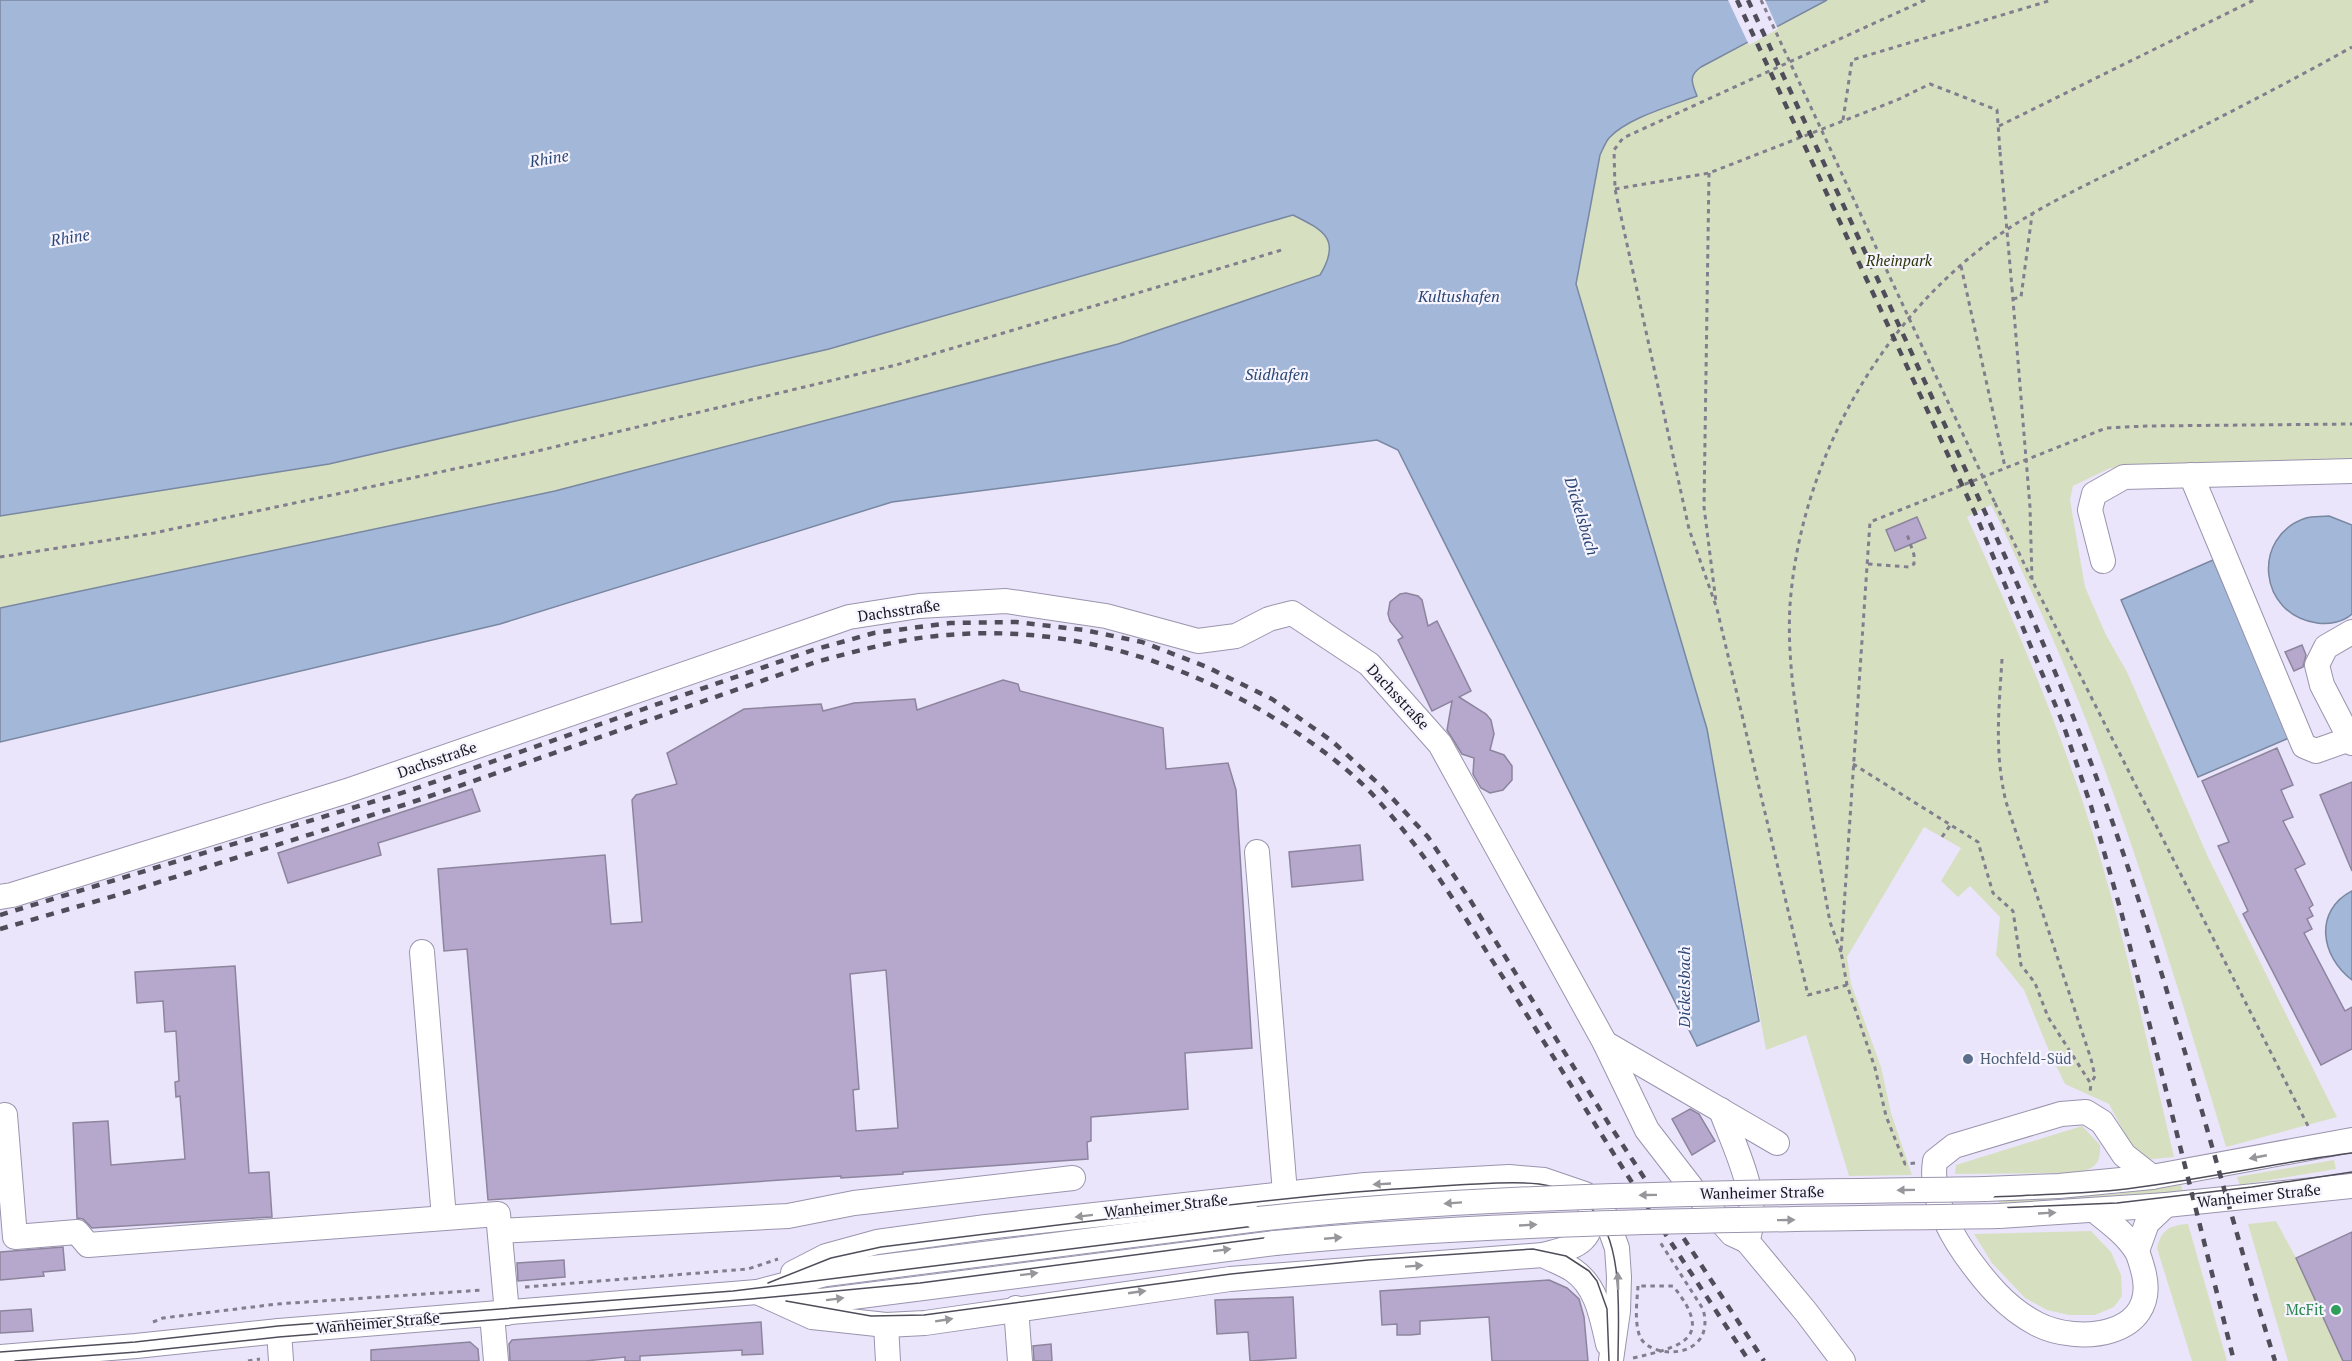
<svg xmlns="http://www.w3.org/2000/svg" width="2352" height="1361" font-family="'PT Serif',serif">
<rect width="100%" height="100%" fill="#eae5fb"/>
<g fill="#d6e0c0">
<path d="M1827,0H2352V463L2110,468L2073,486L2070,500L2085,587L2106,635L2127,672L2208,857L2337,1117L2226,1147C2170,962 2116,776 2035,599C2020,568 2007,535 1991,505L1967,517C2004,598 2040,681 2070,765C2116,892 2143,1026 2174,1157L2143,1160L2133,1149L2109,1104L2065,1084L2049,1051L2024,990L1996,955L2000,917L1970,886L1958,897L1941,881L1961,848L1924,827L1847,957L1851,984L1881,1067L1891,1113L1912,1175L1849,1176L1806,1035L1766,1050L1707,729L1576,284L1600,155C1602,151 1604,145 1606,142C1618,122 1674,105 1696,96C1692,82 1687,77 1701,67Z"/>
<path d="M1293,215C1323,230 1342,239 1320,275L1118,344L555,491L0,608V516L329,464L829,349Z"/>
<path d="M2082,1126L2100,1145C2101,1165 2094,1169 2075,1173L1955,1174L1956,1165Z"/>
<polygon points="2334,1160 2336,1169 2240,1185 2237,1177"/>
<polygon points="2181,1185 2183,1192 2000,1204 1998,1200 2116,1194"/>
<polygon points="2276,1221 2296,1258 2343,1361 2288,1361 2248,1224"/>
<path d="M2188,1224L2227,1361H2192L2157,1248C2161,1230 2170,1225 2188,1224Z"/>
<polygon points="2091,1231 2111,1252 2121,1275 2122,1296 2114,1307 2095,1315 2069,1315 2047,1310 2025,1298 1992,1263 1974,1234"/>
</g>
<g fill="#a3b7d9" stroke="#7987a1" stroke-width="1.5">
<path d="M0,0H1827L1701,67C1688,76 1692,83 1697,96C1671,106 1627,118 1609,138C1605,143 1603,149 1600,155L1576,284L1707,729L1759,1021L1697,1046L1398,450L1377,440L892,502L500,624L0,742V608L555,491L1118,344L1320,275C1342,239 1323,230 1293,215L829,349L329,464L0,516Z"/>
<path d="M2329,516L2352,525V614C2343,622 2329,625 2317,623C2258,615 2251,536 2306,518C2313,516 2322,517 2329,516Z"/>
<polygon points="2213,560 2289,738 2198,777 2121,600"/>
<path d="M2352,891V980C2321,957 2313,911 2352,891Z"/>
</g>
<polygon fill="#eae5fb" points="1728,0 1765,0 1778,29 1749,45"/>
<g fill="#b6a8cd" stroke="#8d859d" stroke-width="1.5" fill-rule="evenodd">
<polygon points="1917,517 1926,538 1895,551 1886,530"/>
<polygon points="1406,593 1418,596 1422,600 1428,626 1437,621 1471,691 1459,697 1486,714 1491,720 1494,734 1490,750 1504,755 1512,766 1512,780 1503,790 1490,793 1481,788 1473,774 1474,758 1462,754 1447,730 1452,701 1432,711 1398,640 1403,637 1390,621 1388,614 1390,602 1400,594"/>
<polygon points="2302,645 2306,655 2303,667 2294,671 2285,652"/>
<path d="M1003,680L1018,684L1020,691L1163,728L1166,769L1228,763L1236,790L1252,1048L1185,1053L1188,1109L1091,1117V1141L1087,1142L1088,1159L903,1172V1174L841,1178V1176L488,1200L467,949L444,951L438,869L605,855L611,924L642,922L632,800L636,795L677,784L667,753L744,709L821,704L823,711L854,703L915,699L917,710ZM886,970L898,1128L856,1131L853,1090L859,1089L850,974Z"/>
<polygon points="2277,748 2293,785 2281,790 2293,817 2283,821 2305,864 2295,869 2313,905 2309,908 2313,916 2307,919 2312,929 2304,933 2345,1011 2352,1007 2352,1049 2321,1065 2243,914 2248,911 2218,846 2229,842 2202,781"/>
<polygon points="2352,782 2352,871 2320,795"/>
<polygon points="472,789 480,811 378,843 381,855 288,883 278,853"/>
<polygon points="1360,845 1363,880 1292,887 1289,852"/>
<polygon points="235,966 249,1173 269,1172 272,1217 92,1228 83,1219 77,1218 73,1123 108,1121 111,1165 185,1159 180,1096 176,1097 175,1082 179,1081 176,1031 165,1032 163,1001 137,1003 135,972"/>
<polygon points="1690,1109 1699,1114 1715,1141 1692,1155 1672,1119"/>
<polygon points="2352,1232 2352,1361 2343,1361 2296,1258"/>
<polygon points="63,1247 65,1270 43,1272 44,1276 0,1280 0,1252"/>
<polygon points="564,1260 565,1277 518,1281 517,1263"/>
<polygon points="1549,1280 1567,1288 1579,1299 1584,1317 1588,1361 1492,1361 1489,1317 1420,1321 1420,1334 1410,1335 1397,1335 1397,1324 1382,1325 1380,1291"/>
<polygon points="1293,1297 1296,1358 1250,1361 1248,1332 1217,1334 1215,1300"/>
<polygon points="31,1309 33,1331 0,1333 0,1311"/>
<polygon points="761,1322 763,1354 742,1355 742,1350 640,1356 640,1361 625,1361 625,1357 585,1361 510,1361 509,1344 512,1340"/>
<polygon points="470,1342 478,1349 479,1361 371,1361 371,1350"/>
<polygon points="1051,1344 1052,1361 1034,1361 1033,1346"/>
</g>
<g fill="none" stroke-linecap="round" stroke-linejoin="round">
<g stroke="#9a94ad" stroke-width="26">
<g id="minor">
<polyline points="2191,475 2304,746 2316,751 2350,739"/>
<polyline points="2103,561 2090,510 2094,494 2124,477 2352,471"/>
<polyline points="2352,632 2326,647 2317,665 2322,685 2352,743"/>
<polyline points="1257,852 1285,1193"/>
<path d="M0,897L12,895L347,791L849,617L919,606L1006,601L1106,616L1198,641L1236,636L1269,619L1292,613L1369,664L1440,744L1605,1043L1647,1130L1695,1192L1732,1234L1747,1241C1763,1200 1735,1149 1721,1110"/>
<polyline points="422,952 444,1218"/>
<polyline points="1605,1043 1777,1143"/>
<polyline points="5,1115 15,1237 77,1232 88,1245 498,1214 507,1313"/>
<polyline points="1985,1189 2059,1186 2152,1177 2352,1140"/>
<path d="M2094,1210C2109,1222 2127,1235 2137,1252C2140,1258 2142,1266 2144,1274C2158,1337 2078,1345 2037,1324C2006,1308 1985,1282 1965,1254C1947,1228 1930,1193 1935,1161L1954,1146L2061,1114L2086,1112L2102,1122L2124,1155L2152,1177"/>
<polyline points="1999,1216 2166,1205 2352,1186"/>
<polyline points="500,1231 788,1216 854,1203 1073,1178"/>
<polyline points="1747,1241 1806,1312 1843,1361"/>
<polyline points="2137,1251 2147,1223 2166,1205"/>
<path d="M1543,1255C1552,1260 1564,1264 1573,1270C1597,1286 1602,1318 1608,1344"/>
<polyline points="793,1273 826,1256 877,1242 986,1227 1365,1185 1509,1177 1544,1180 1585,1194 1605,1215 1617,1248 1619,1277 1618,1311 1611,1360"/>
<path d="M757,1292L812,1317L886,1325L925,1323L1230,1279L1543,1255C1572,1248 1597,1243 1590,1206"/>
<polyline points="783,1295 821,1301 1275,1243"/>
<polyline points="1016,1308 1020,1361"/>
<polyline points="492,1314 496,1361"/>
<polyline points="886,1325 888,1361"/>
<polyline points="279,1331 281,1361"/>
<polyline points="0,1357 136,1346 279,1331 757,1292 826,1274 1258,1219"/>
</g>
</g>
<g stroke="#827e8e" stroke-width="3" stroke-dasharray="4.5 4.5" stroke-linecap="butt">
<polyline points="1843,120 1852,60 2052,0"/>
<polyline points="1999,126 2254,0"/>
<polyline points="1709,173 1704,507 1716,602"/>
<polyline points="1615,189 1709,173 1897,100 1930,84 1997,110 2000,152"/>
<polyline points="1961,266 2005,467"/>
<polyline points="2012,288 2030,507 2032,580 2308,1126"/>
<polyline points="2013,299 2021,297 2032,215"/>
<polyline points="1995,503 2031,578"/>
<polyline points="0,557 154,533 529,453 896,365 1285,249"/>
<polyline points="1868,564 1909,567 1914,564 1914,555 1907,534"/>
<path d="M2002,659C1999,710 1994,751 2006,802L2091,1059L2095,1076L2091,1084"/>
<polyline points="1853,764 1978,842 1993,893 2013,911 2021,965 2035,983 2048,1017 2091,1084 2090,1092"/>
<polyline points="1942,837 1951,824"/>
<path d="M1841,952L1830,922C1820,867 1811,811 1803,756C1795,706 1787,655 1790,605C1801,454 1889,304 2017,223C2058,197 2103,177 2146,155C2215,120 2284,85 2352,47"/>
<polyline points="1847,985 1808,995 1717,609 1689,529 1615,189 1614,150 1623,138 1925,0"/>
<polyline points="1915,1163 1905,1164 1886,1116 1875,1068 1847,985 1841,952 1870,522 2106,428 2146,426 2352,424"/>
<polyline points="525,1287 748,1269 778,1259"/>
<polyline points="153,1322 163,1318 277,1304 483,1290"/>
<path d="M1633,1358C1681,1347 1716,1339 1673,1286H1639"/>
<polyline points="248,1361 260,1359"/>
</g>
<use href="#minor" stroke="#fff" stroke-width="24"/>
<g stroke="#504d5a" stroke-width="1.5">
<path d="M768,1283L831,1258L881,1247C1024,1229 1168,1211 1313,1196C1361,1191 1409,1188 1457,1185C1484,1184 1512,1181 1539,1184C1558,1187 1578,1194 1591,1208C1625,1242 1618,1317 1618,1361"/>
<polyline points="786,1301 871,1316 924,1315 1231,1274 1368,1260 1533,1249 1566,1256 1589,1271 1597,1281 1607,1309 1609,1361"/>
<path d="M0,1352L135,1342L278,1326L733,1291L1263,1225L1336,1218L1541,1205L1989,1197C2032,1195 2075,1194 2117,1190C2196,1181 2273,1163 2352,1153"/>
<polyline points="15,1361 137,1352 279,1337 751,1299 920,1283 1271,1237 1543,1217 1995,1208 2117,1203 2252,1187 2352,1172"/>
</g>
<g stroke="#504d5a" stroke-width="4.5" stroke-dasharray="8 8" stroke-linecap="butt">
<polyline points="1737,0 1975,513 2062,721 2091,806 2122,915 2234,1361"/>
<path d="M1748,0C1809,131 1870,262 1930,393C1988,518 2046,642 2094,771C2166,964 2214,1165 2275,1361"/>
<polyline points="0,915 408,791 813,650 874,633 950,623 1016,622 1084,630 1142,642 1207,667 1272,699 1332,741 1382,787 1428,837 1467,895 1609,1124 1764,1361"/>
<path d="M0,929L121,894L410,803L816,662C860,650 903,638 948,635C1072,624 1194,664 1296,732C1324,751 1352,772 1375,797C1419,845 1454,899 1488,954C1517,999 1546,1045 1574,1090C1630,1182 1690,1271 1749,1361"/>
</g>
<g stroke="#9a94ad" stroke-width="26" stroke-linecap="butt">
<g id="minor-bridge">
<path d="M1258,1219C1500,1193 1743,1193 1985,1189"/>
<path d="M1275,1243C1516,1220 1758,1220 1999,1216"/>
</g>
</g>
<g stroke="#827e8e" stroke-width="3" stroke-dasharray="4.5 4.5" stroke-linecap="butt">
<polyline points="1761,0 1995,503"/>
<polyline points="2000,152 2012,288"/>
<path d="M1638,1286C1637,1302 1634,1321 1640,1337C1652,1361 1717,1359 1703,1309L1660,1242"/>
</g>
<use href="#minor-bridge" stroke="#fff" stroke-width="24"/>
</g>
<defs><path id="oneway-solid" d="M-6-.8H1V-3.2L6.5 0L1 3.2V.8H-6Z" transform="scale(1.5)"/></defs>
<g fill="#97969a">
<use href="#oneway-solid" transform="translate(2258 1157) rotate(169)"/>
<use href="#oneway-solid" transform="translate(1382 1184) rotate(177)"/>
<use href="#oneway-solid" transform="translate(1906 1190) rotate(179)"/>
<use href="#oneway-solid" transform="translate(1648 1195) rotate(179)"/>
<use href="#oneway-solid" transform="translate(1453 1203) rotate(176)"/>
<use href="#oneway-solid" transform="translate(2047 1213) rotate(-3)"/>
<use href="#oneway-solid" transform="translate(1084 1216) rotate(173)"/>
<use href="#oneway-solid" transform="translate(1786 1220) rotate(-1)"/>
<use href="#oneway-solid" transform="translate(1528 1225) rotate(-3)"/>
<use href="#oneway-solid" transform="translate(1333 1238) rotate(-5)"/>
<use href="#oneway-solid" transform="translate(1222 1250) rotate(-7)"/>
<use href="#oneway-solid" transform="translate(1414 1266) rotate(-4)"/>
<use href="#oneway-solid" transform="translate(1029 1274) rotate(-7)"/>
<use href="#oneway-solid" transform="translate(1618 1281) rotate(-91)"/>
<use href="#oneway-solid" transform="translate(1137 1292) rotate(-8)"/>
<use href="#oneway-solid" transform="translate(835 1299) rotate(-7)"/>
<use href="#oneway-solid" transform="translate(944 1320) rotate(-9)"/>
</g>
<circle fill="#5c6f8a" stroke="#f6f4ff" stroke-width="2" cx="1968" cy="1059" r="6"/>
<circle fill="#2e9e5b" stroke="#f6f4ff" stroke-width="2" cx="2336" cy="1310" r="6"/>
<g text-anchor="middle" stroke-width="4.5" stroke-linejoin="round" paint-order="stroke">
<g font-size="15" font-style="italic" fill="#2c3507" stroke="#f6f4ff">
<text x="1899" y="266">Rheinpark</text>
</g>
<g font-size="15" fill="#18161f" stroke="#f6f4ff">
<text transform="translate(899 611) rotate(-8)" y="5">Dachsstraße</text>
<text transform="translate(1398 697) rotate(47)" y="5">Dachsstraße</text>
<text transform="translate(437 760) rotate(-19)" y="5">Dachsstraße</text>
<text transform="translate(1762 1193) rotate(-1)" y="5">Wanheimer Straße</text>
<text transform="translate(2259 1196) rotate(-6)" y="5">Wanheimer Straße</text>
<text transform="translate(1166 1206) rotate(-6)" y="5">Wanheimer Straße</text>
<text transform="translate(378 1323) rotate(-5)" y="5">Wanheimer Straße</text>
</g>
<g font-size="15" fill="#4e5e75" stroke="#f6f4ff" text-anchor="start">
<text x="1980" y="1064">Hochfeld-Süd</text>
</g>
<g font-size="15" fill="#27864d" stroke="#f6f4ff" text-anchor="end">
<text x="2324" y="1315">McFit</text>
</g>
<g font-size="16" font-style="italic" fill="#2c4674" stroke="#f6f4ff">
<text transform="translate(549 158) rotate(-9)" y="6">Rhine</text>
<text transform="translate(70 237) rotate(-9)" y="6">Rhine</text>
<text x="1459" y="302">Kultushafen</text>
<text x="1277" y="380">Südhafen</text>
<text transform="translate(1582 516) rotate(73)" y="6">Dickelsbach</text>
<text transform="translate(1684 987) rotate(-90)" y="6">Dickelsbach</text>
</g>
</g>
</svg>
